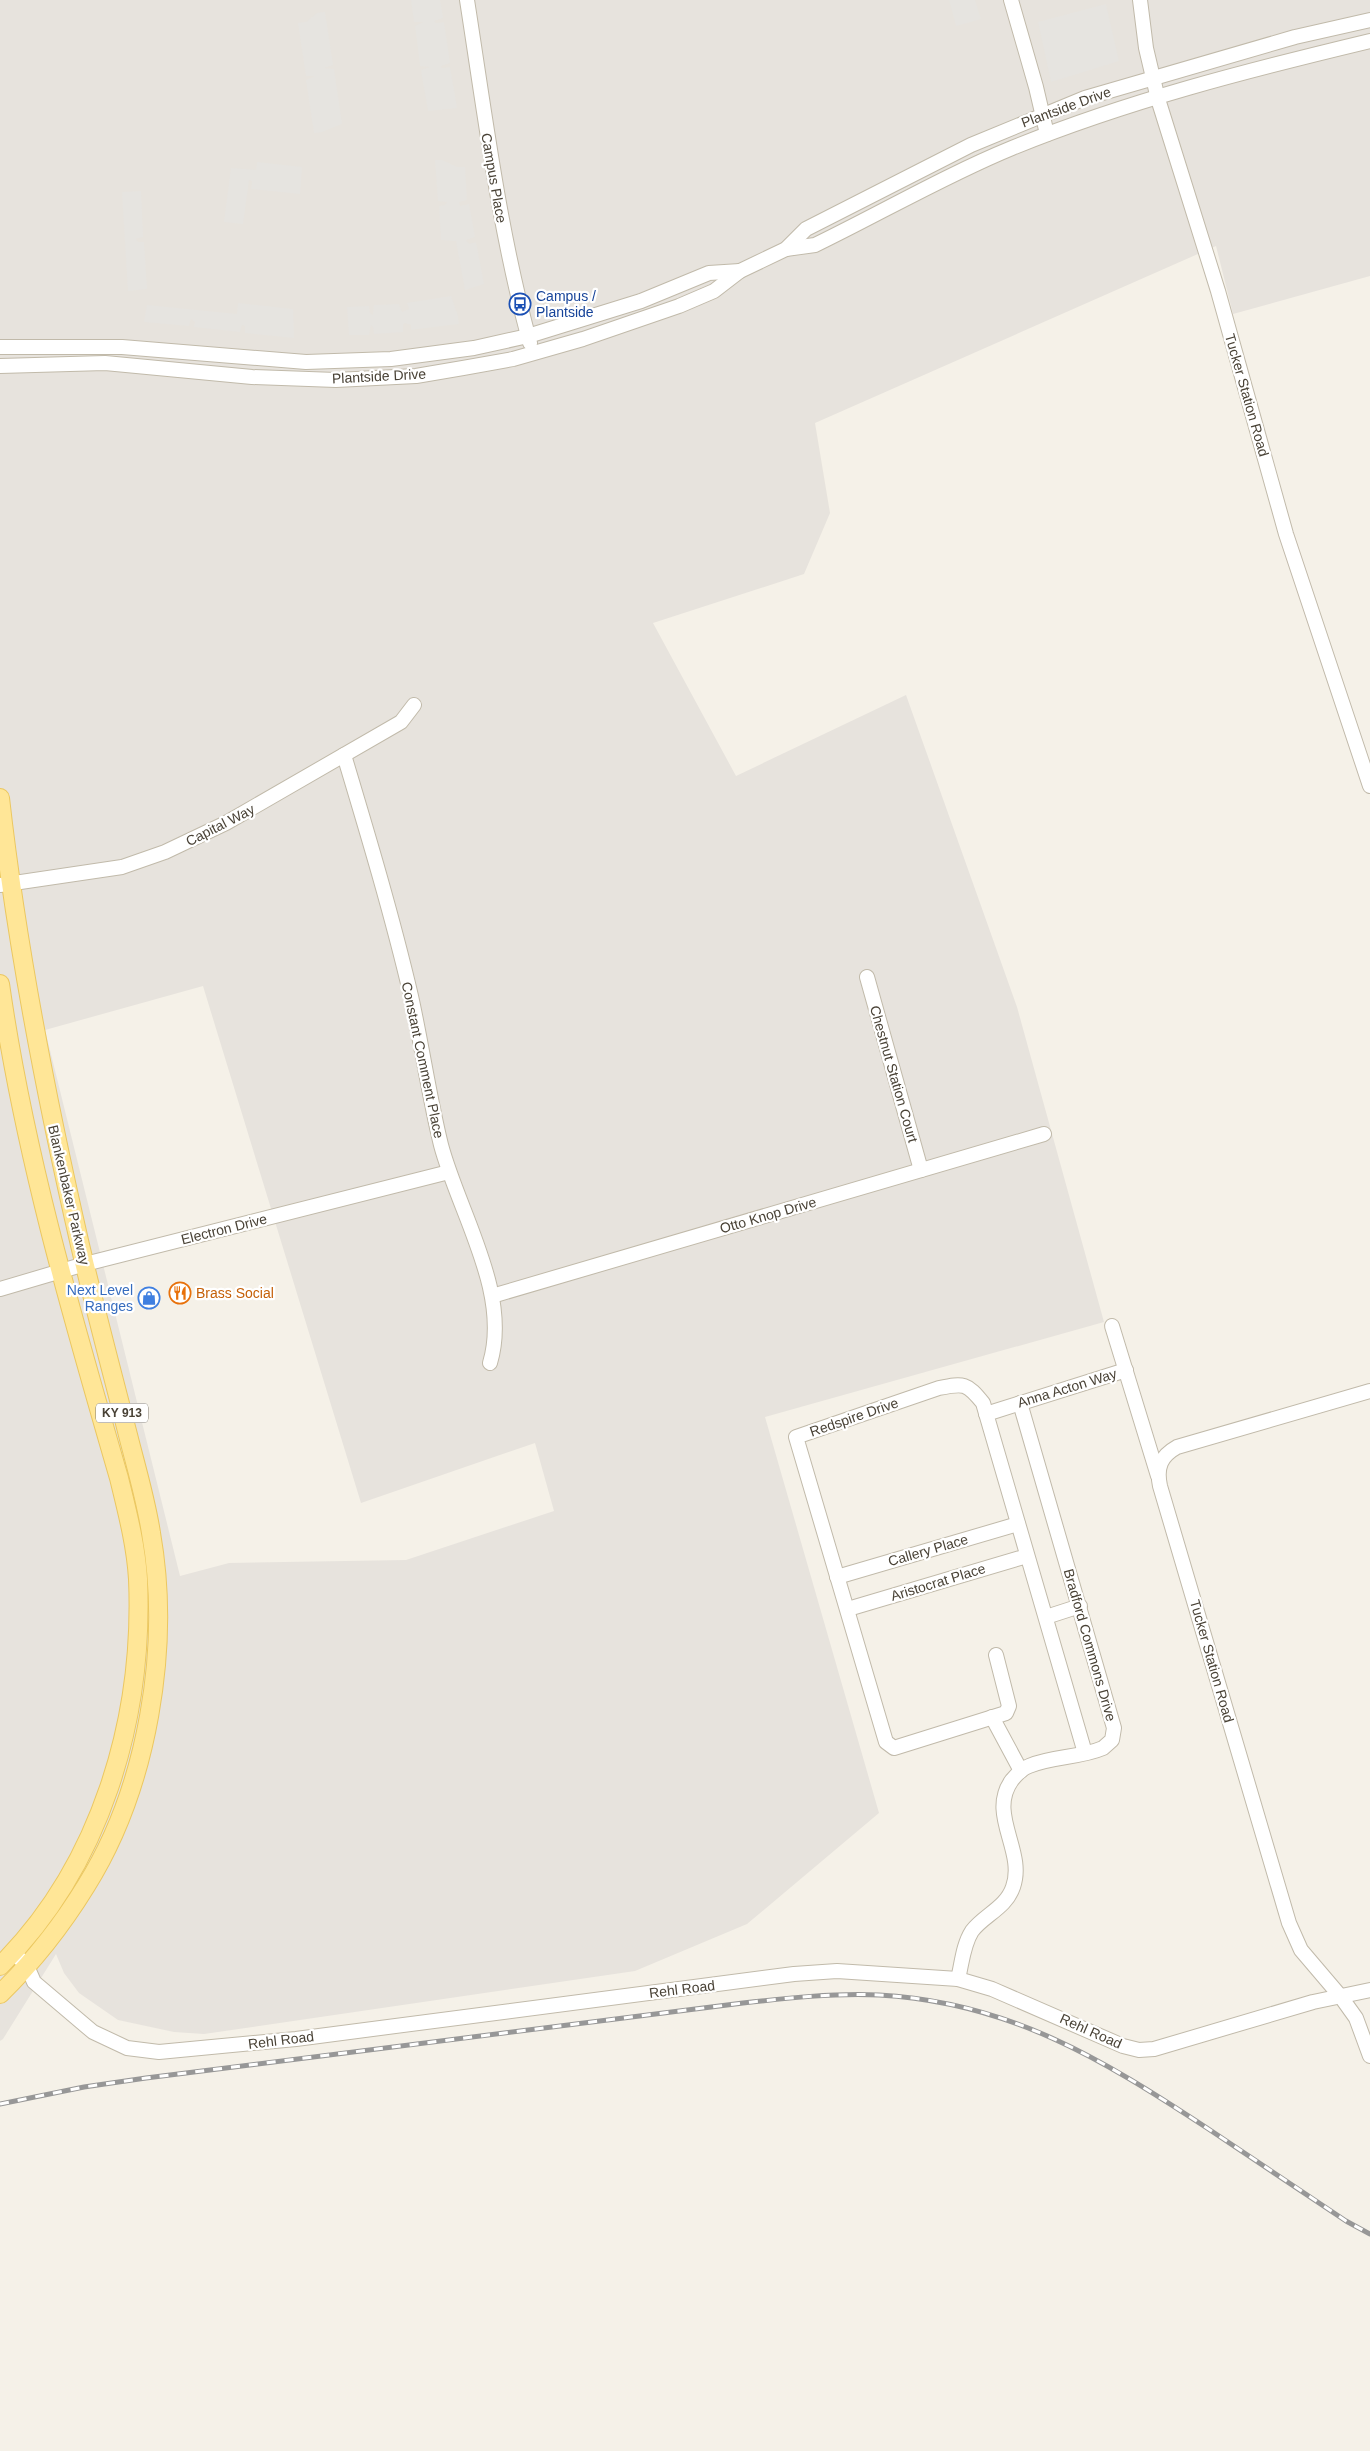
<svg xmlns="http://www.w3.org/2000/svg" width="1370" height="2451" font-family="Arial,sans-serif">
<rect width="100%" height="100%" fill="#f5f1e8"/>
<path fill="#e7e3dd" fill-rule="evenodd" d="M0,0H1370V276L1233,314L1216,246L815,423L830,513L804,574L653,623L736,776L906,695L1017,1007L1104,1322L765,1417L879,1813L747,1924L635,1971L204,2034L174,2032L118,2020L79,1993L64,1973L56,1954L3,2039L0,2041ZM203,986L361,1503L535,1443L554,1511L406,1560L229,1563L180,1576L45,1030Z"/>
<g fill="#e6e4e0">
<polygon points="411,0 440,0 443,18 434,21 436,23 444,22 450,63 441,66 442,68 450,67 457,108 428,111 421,70 430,67 420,66 415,26 423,22 414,22"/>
<polygon points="949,0 975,0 981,19 956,26"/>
<polygon points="1106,4 1119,61 1051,82 1038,22"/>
<polygon points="325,12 333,65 324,68 334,69 342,124 322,132 314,133 306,80 315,76 306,76 298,23 306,22 317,13"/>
<polygon points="435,160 442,160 457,167 465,167 467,200 459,202 460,206 469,204 475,237 466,240 469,244 476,242 484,284 465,290 456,241 441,240 439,206 445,205 447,202 438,201"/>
<polygon points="257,162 302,167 300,194 251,189 252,181 249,180 243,224 224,222 231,168 256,170"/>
<polygon points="141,191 143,237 136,239 138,242 144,242 147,289 128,291 122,192"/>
<polygon points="451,296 458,316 459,324 411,330 411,325 405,323 403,324 403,332 374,334 373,327 371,325 369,335 349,335 347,307 369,306 370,313 373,315 374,305 399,304 402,312 409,309 407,303"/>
<polygon points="238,303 293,309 294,338 245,333 245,326 242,325 240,332 194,327 195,322 191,319 189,326 144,322 147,305 237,314"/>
</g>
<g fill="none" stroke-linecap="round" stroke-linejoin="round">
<g stroke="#c1baaa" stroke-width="16">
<g id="minor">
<path d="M467,0C485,115 499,230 530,343"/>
<polyline points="1011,0 1036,87 1047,134"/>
<polyline points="1140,0 1146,48 1158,99 1218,291 1286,534 1370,786"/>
<path d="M786,249L815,245C879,214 946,175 1012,148C1127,101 1249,70 1370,41"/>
<polyline points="0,347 122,347 306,362 391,359 474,348 528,336 641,301 709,273 740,271"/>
<polyline points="0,366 105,363 252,377 336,380 416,376 463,368 513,359 583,339 679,306 714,291 740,271 786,249 806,229 971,145 1085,98 1295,37 1370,20"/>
<path d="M344,755C368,835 392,915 411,996C422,1046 429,1096 441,1145C459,1213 511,1293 490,1363"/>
<polyline points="0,885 122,867 165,852 226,823 401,722 414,705"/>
<polyline points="867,977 921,1170"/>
<polyline points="0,1289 85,1264 449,1172"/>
<polyline points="492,1296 1044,1134"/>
<polyline points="1112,1326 1158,1476"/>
<path d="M1370,1391L1177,1447C1161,1456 1156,1467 1160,1486L1289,1923L1301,1950L1341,1997L1356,2018L1370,2056"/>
<polyline points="986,1414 1126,1370"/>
<polyline points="837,1577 1018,1524"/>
<polyline points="848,1609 1027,1556"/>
<polyline points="1046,1617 1080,1606"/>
<path d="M996,1655L1009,1706L1006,1713L894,1748L886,1742L796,1437L939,1388C964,1383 967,1383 983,1403L1085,1753"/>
<polyline points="992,1717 1021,1771"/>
<polyline points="14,1953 27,1966 34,1982 93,2032 127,2048 159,2052 296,2039 794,1974 837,1971 958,1979 992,1989 1123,2046 1139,2050 1154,2049 1313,2002 1370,1990"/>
<path d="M958,1979C962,1963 963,1945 972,1931C984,1915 1006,1908 1013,1887C1026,1851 987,1814 1012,1780C1016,1775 1023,1768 1029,1766C1052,1756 1080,1758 1103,1748L1112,1740L1114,1728L1020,1403"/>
</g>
</g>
<g stroke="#ebc760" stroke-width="20">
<g id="major">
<path d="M0,798C17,949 46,1097 80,1245C95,1309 112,1372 128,1435C136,1467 146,1500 151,1533C171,1647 148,1787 86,1886C62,1925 33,1962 0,1994"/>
<path d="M0,984C24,1153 72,1316 119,1478C127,1511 136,1545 138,1579C144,1719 101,1866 0,1966"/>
</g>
</g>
<use href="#minor" stroke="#fff" stroke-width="14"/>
<use href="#major" stroke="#ffe697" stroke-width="18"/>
<g stroke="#979797" stroke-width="5">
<path id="rail" d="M0,2104L84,2087L146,2078L743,2003C788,1998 833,1993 879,1995C1009,2002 1102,2059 1207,2128C1254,2159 1300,2190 1346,2221L1370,2234"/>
</g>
<use href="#rail" stroke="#fff" stroke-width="3" stroke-dasharray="9" stroke-linecap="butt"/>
</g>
<defs>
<g id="bus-ring" transform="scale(1.125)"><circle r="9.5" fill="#fff" stroke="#1a4fb4" stroke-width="1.5"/><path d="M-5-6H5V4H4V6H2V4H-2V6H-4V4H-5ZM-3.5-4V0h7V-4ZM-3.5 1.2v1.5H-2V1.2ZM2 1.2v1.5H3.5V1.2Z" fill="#1a4fb4"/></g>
<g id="restaurant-ring" transform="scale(1.125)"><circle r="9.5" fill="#fff" stroke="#e8710a" stroke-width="1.5"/><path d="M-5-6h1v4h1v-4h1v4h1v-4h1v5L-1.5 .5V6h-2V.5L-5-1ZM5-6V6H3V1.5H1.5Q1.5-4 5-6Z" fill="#e8710a"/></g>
<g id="shop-ring" transform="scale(1.125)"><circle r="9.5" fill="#fff" stroke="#3f7fe0" stroke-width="1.5"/><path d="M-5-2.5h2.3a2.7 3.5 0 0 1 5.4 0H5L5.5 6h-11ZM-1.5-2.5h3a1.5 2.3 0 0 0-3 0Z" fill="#3f7fe0"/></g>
</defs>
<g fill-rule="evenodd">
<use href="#bus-ring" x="520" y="304"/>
<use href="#restaurant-ring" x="180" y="1293"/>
<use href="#shop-ring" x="149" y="1298"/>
</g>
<g text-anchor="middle" stroke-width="4.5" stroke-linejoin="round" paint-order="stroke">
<rect fill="#fff" stroke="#807b72" stroke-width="1" x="96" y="1403.5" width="52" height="19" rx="4"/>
<g font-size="12" font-weight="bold" fill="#494236">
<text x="122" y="1417">KY 913</text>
</g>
<g font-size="14" fill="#494236" stroke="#fff">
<text transform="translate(1066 107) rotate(-20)" y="5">Plantside Drive</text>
<text transform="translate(494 178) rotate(80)" y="5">Campus Place</text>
<text transform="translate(379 376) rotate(-3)" y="5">Plantside Drive</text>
<text transform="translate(1247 395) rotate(74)" y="5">Tucker Station Road</text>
<text transform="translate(220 825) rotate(-27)" y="5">Capital Way</text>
<text transform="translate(423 1060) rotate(78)" y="5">Constant Comment Place</text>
<text transform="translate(894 1074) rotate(74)" y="5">Chestnut Station Court</text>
<text transform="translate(69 1195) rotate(77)" y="5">Blankenbaker Parkway</text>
<text transform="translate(768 1215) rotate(-16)" y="5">Otto Knop Drive</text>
<text transform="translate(224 1229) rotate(-14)" y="5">Electron Drive</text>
<text transform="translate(1067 1388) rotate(-17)" y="5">Anna Acton Way</text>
<text transform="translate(854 1417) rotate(-19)" y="5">Redspire Drive</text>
<text transform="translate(928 1550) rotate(-16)" y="5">Callery Place</text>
<text transform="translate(938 1582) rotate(-17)" y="5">Aristocrat Place</text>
<text transform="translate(1090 1645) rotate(74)" y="5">Bradford Commons Drive</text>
<text transform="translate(1212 1661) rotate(74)" y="5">Tucker Station Road</text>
<text transform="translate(682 1989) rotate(-7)" y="5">Rehl Road</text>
<text transform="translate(1091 2031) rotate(24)" y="5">Rehl Road</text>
<text transform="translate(281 2040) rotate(-7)" y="5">Rehl Road</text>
</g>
<g font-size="14" fill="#164399" stroke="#fff" text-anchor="start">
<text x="536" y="301">Campus /<tspan x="536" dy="16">Plantside</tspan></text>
</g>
<g font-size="14" fill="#366cbe" stroke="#fff" text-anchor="end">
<text x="133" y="1295">Next Level<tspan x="133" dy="16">Ranges</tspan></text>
</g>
<g font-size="14" fill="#c56008" stroke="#fff" text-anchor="start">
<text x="196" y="1298">Brass Social</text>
</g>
</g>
</svg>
